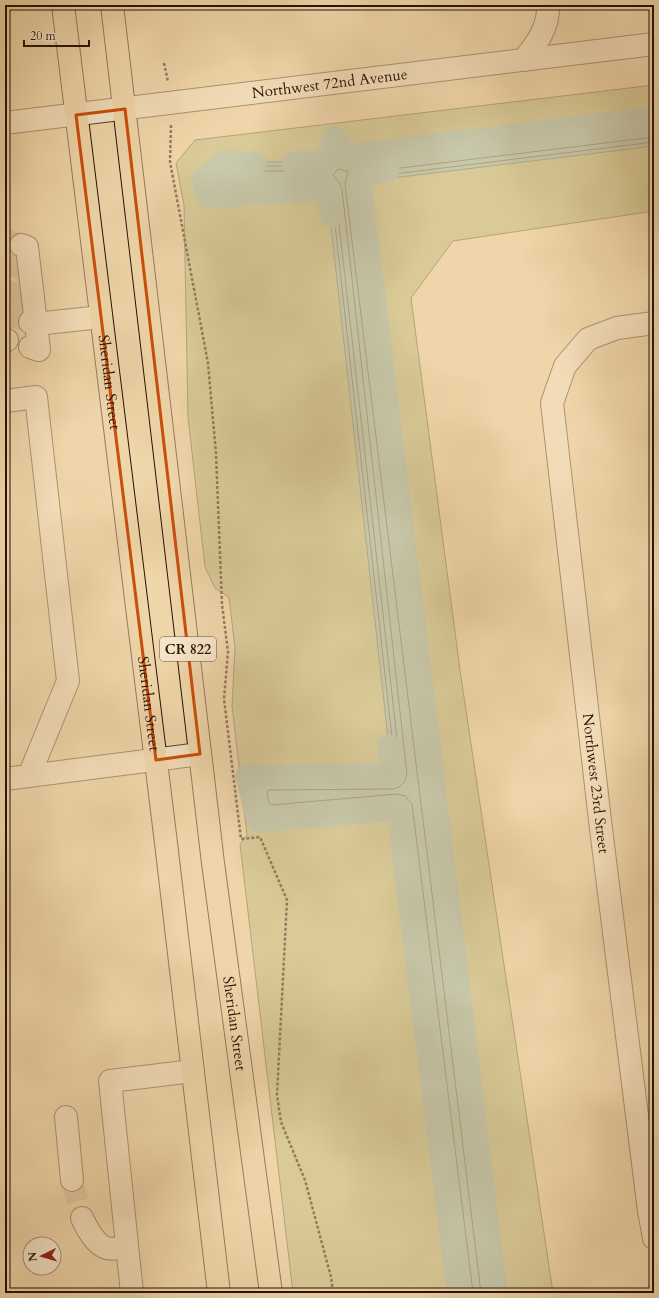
<svg xmlns="http://www.w3.org/2000/svg" width="659" height="1298" font-family="Cardo,serif">
<rect width="100%" height="100%" fill="#efd6a9"/>
<filter id="stains"><feTurbulence type="fractalNoise" baseFrequency=".005" numOctaves="4"/><feColorMatrix values="0 0 0 0 .2 0 0 0 0 .09 0 0 0 0 .02 0 0 0 .5 -.17"/></filter>
<radialGradient id="worn" r=".72"><stop offset=".6" stop-color="#630" stop-opacity="0"/><stop offset="1" stop-color="#630" stop-opacity=".3"/></radialGradient>
<polygon fill="#bfbc84" stroke="#736644" points="654,85 654,211 453,241 411,298 460,670 553,1293 293,1293 240,844 247,835 232,706 235,648 229,597 215,588 205,567 188,417 184,205 176,163 195,140"/>
<polygon fill="#9ab9aa" stroke="#6c7668" points="654,118 654,146 360,182 496,1293 458,1293 398,809 258,821 247,776 392,774 327,190 208,197 203,180 224,162 324,162 335,136 346,156"/>
<g fill="none" stroke-linecap="round" stroke-linejoin="round">
<g stroke="#606558" stroke-width="1">
<path d="M461,1293L402,808L400,805H397L262,816L260,815L253,782L255,779L391,778L394,777L396,774L331,189L329,186H326L212,192L210,191L208,181L226,166H325L328,164L334,149L335,148C340,151 340,159 347,160L654,122"/>
<polyline points="466,1293 407,806 402,801 397,800 266,811 264,810 259,787 261,784 391,783 398,780 401,774 335,188 331,182 326,181 216,187 214,186 214,183 228,171 325,171 331,168 336,160 342,164 348,165 654,127"/>
<path d="M473,1293L412,804L405,796L397,794L271,805L269,803L267,793L269,790L393,789C401,787 405,783 407,775L342,189L339,182L333,175L338,169L347,171L348,173L346,179L345,184L481,1293"/>
<polyline points="487,1293 351,181 354,175 360,173 654,137"/>
<polyline points="492,1293 356,182 358,179 361,178 654,142"/>
</g>
<g stroke="#9ab9aa" stroke-width="23">
<polyline points="255,163 224,162 203,180 208,197 327,189 332,216"/>
<polyline points="293,163 324,162 335,136 346,156 654,118"/>
<polyline points="388,171 372,173 360,182 496,1293"/>
<polyline points="389,746 392,774 247,776 258,821 398,809 458,1293"/>
</g>
<g stroke="#d1b890" stroke-width="22" stroke-dasharray="22 11" stroke-linecap="butt">
<polyline points="5,239 21,245"/>
<polyline points="5,263 23,269"/>
<polyline points="5,290 27,297"/>
<polyline points="5,314 30,322"/>
<polyline points="72,1180 82,1218"/>
</g>
<g stroke="#59422e" stroke-width="24">
<g id="minor">
<path d="M523,60C537,44 549,27 548,5"/>
<path id="s1" d="M5,123L654,44"/>
<polyline points="21,245 27,247 36,324 101,317"/>
<polyline points="30,322 36,324 39,350 30,347"/>
<path id="s2" d="M654,323L617,328L588,339L565,366L552,403L601,829L649,1211L654,1238"/>
<polyline points="5,339 7,340"/>
<polyline points="5,401 36,397 68,681 29,776"/>
<polyline points="5,779 200,754"/>
<polyline points="66,1117 72,1180"/>
<path d="M82,1218C87,1228 95,1245 107,1248C112,1250 121,1248 127,1247"/>
<polyline points="132,1293 110,1081 193,1071"/>
</g>
</g>
<g stroke="#271105" stroke-width="24">
<g id="major">
<path id="s3" d="M63,5L166,843L219,1293"/>
<path id="s4" d="M112,5L213,863L271,1293"/>
</g>
</g>
<g stroke="#271105" stroke-width="2.5" stroke-dasharray="3 2" stroke-linecap="butt">
<polyline points="164,63 168,82"/>
<polyline points="171,125 170,162 208,363 216,454 222,604 228,652 224,699 241,839 260,837 287,900 277,1095 281,1122 305,1180 331,1277 333,1293"/>
</g>
<use href="#minor" stroke="#f5e4c7" stroke-width="22"/>
<use href="#major" stroke="#efd6a9" stroke-width="22"/>
</g>
<path d="M0 0H659V1298H0ZM125,109L200,754L156,760L76,115Z" fill="#efd6a9" fill-opacity=".55" fill-rule="evenodd"/>
<path fill="none" stroke="#cb4e0b" stroke-width="3" stroke-linejoin="round" d="M125,109L200,754L156,760L76,115Z"/>
<g text-anchor="middle" stroke-width="3.5" stroke-linejoin="round" paint-order="stroke">
<rect fill="#f5e4c7" stroke="#65503f" stroke-width="1" x="160" y="637" width="56" height="24" rx="3"/>
<g font-size="14" font-weight="bold" fill="#271105">
<text x="188" y="654">CR 822</text>
</g>
<g font-size="15" fill="#271105" stroke="#f5e4c7">
<text dy="5" stroke="none"><textPath href="#s1" startOffset="327">Northwest 72nd Avenue</textPath></text>
<text dy="5" stroke="none"><textPath href="#s3" startOffset="380">Sheridan Street</textPath></text>
<text dy="5" stroke="none"><textPath href="#s3" startOffset="704">Sheridan Street</textPath></text>
<text dy="5" stroke="none"><textPath href="#s2" startOffset="526">Northwest 23rd Street</textPath></text>
<text dy="5" stroke="none"><textPath href="#s4" startOffset="1026">Sheridan Street</textPath></text>
</g>
</g>
<rect width="659" height="1298" fill="none" stroke="#efd6a9" stroke-width="20"/>
<rect x="6" y="6" width="647" height="1286" fill="none" stroke="#271105" stroke-width="2"/>
<rect x="10" y="10" width="639" height="1278" fill="none" stroke="#271105"/>
<g transform="translate(42 1256) rotate(265)"><circle r="19" fill="#f5e4c7" stroke="#a39079"/>
<path d="M0-3L7 15L0 10L-7 15Z" fill="#8f2418"/>
<text y="-6" font-size="11" font-weight="bold" text-anchor="middle" fill="#271105">N</text>
</g>
<path d="M24 40v6h65v-6" fill="none" stroke="#271105" stroke-width="2"/>
<text x="30" y="40" font-size="12" fill="#271105" stroke="#f5e4c7" stroke-width="3" paint-order="stroke">20 m</text>
<rect width="100%" height="100%" filter="url(#stains)"/>
<rect width="100%" height="100%" fill="url(#worn)"/>
</svg>
